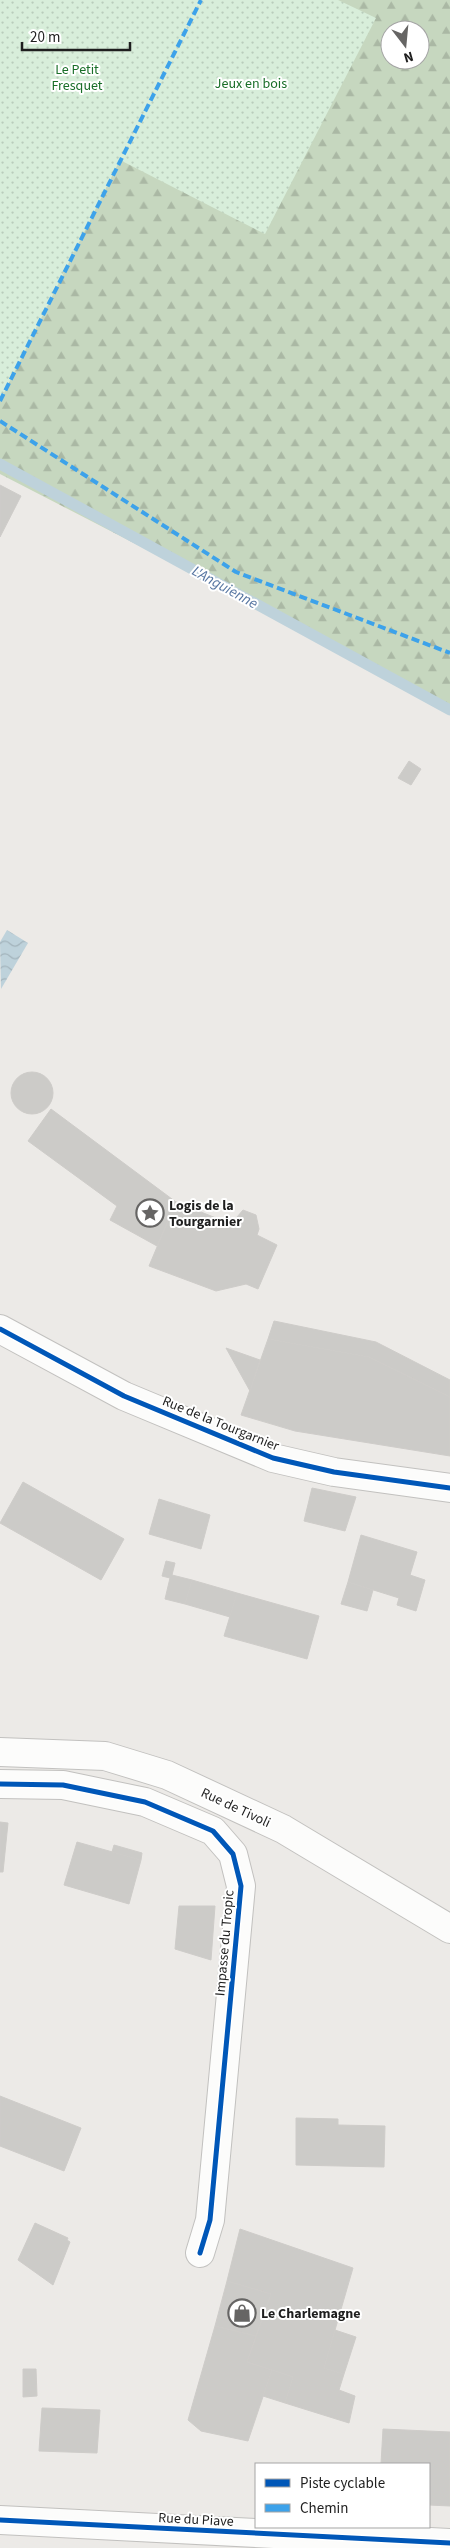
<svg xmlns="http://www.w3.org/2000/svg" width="450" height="2548" font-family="'Source Sans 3',sans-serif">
<defs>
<pattern id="forest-firs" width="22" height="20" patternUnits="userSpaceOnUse" patternTransform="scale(1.25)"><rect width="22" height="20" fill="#c6d7bf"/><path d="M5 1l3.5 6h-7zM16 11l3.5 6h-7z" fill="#aab8a4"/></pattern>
<pattern id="park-dots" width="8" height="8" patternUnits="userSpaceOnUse" patternTransform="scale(1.25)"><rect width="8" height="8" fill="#d8eeda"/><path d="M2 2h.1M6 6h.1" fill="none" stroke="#b9ccbb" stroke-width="1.8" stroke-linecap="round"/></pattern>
<pattern id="water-waves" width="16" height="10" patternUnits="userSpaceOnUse" patternTransform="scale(1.25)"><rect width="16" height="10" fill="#bed2db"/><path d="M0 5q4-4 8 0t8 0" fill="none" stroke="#a3b4bc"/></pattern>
</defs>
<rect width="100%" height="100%" fill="#eceae7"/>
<path fill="url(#forest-firs)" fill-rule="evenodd" d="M182,0H450V706L0,474V390ZM390,30H420V60H390Z"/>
<polygon fill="url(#park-dots)" points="0,0 338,0 376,18 265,234 120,160 0,401"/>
<polygon fill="url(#water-waves)" points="7,930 28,943 1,989 0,942"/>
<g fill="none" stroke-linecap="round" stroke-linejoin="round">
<polyline stroke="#bed2db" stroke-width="11" points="0,464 450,710"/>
</g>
<g fill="#cccbc8" stroke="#ceccc9">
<polygon points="0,485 21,496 0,537"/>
<polygon points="409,761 421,769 411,785 398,778"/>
<circle cx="32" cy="1093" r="21"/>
<polygon points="51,1109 176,1202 157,1246 110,1220 117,1206 28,1141"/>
<polygon points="176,1202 231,1224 243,1210 256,1215 259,1229 257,1235 277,1245 258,1289 246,1284 216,1291 149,1266"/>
<polygon points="274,1321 376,1342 450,1380 450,1397 369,1357 268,1339"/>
<polygon points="268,1339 369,1357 450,1397 450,1456 295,1431 241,1415"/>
<polygon points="226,1348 260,1360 250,1391"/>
<polygon points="23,1482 124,1539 101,1580 0,1523"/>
<polygon points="312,1488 356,1497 345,1531 304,1521"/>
<polygon points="159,1499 210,1515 201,1549 149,1534"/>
<polygon points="361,1535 417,1552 410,1575 425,1580 416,1611 397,1605 399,1598 348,1582"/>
<polygon points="166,1561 175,1563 172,1575 192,1580 185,1604 165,1599 170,1578 162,1576"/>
<polygon points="192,1580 237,1593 230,1617 185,1604"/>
<polygon points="348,1582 373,1590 367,1611 341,1604"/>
<polygon points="237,1593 319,1616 307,1659 224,1636"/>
<polygon points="0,1822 8,1823 3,1872 0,1872"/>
<polygon points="77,1842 141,1860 129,1904 64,1885"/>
<polygon points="114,1845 142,1853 141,1860 112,1852"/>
<polygon points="179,1906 215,1906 211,1960 175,1949"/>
<polygon points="0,2096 81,2128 64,2171 0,2146"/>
<polygon points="296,2118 338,2119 338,2125 385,2126 384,2167 296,2165"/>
<polygon points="35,2223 68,2238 67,2240 70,2242 53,2285 18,2260"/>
<polygon points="240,2229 353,2268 324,2368 344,2374 339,2390 355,2396 349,2423 285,2403 293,2377 247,2362 271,2294 227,2281"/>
<polygon points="227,2281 271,2294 256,2336 215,2326"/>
<polygon points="215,2326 256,2336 247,2362 272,2370 248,2441 201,2431 188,2420"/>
<polygon points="335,2330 356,2337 344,2374 324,2368"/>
<polygon points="23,2369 36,2369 37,2396 23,2397"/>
<polygon points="272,2370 293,2377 285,2403 263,2396"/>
<polygon points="42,2408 100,2410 97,2453 39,2451"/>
<polygon points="383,2429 450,2432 450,2506 429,2505 429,2464 381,2464"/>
</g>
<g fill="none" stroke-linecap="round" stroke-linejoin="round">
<g stroke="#c2c1bf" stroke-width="30">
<g id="minor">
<polyline points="0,1329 124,1396 273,1458 334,1472 450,1488"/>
<polyline points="0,1752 105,1756 167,1775 283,1829 450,1929"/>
<polyline points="0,1784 63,1785 145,1802 213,1831 233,1854 241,1886 210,2220 200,2253"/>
<polyline points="0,2520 450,2543"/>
</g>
</g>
<use href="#minor" stroke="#fcfcfb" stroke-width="28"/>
<g stroke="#3da2ea" stroke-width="4" stroke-dasharray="8 4" stroke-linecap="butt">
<polyline points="0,401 201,0"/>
<polyline points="0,421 236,572 450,653"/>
</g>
<g stroke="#fff" stroke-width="8">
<g id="cycleway">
<polyline points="0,1329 124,1396 273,1458 334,1472 450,1488"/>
<polyline points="0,1784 63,1785 145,1802 213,1831 233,1854 241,1886 210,2220 200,2253"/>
<polyline points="0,2520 450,2543"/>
</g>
</g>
<use href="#cycleway" stroke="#0057b8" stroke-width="5"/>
</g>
<defs>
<g id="sight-ring" transform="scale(1.4375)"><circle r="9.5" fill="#fff" stroke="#666564" stroke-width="1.5"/><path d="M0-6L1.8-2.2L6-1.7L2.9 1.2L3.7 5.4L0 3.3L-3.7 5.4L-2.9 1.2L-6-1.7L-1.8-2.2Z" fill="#666564"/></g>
<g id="shop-ring" transform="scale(1.4375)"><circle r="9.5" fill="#fff" stroke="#666564" stroke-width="1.5"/><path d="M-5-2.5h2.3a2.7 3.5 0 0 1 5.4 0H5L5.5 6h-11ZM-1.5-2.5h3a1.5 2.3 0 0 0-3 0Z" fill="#666564"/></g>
</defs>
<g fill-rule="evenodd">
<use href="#sight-ring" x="150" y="1213"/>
<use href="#shop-ring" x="242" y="2313"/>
</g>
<g text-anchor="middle" stroke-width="4" stroke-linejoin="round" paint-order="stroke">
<g font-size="14" fill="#196e28" stroke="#fff">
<text x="77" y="74">Le Petit<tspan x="77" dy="16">Fresquet</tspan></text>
<text x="251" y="88">Jeux en bois</text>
</g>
<g font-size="14" font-weight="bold" fill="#1e1e1e" stroke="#fff" text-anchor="start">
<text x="169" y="1210">Logis de la<tspan x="169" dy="16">Tourgarnier</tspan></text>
<text x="261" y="2318">Le Charlemagne</text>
</g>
<g font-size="14" fill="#1e1e1e" stroke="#fff">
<text transform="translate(221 1423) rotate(22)" y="5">Rue de la Tourgarnier</text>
<text transform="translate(236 1807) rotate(25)" y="5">Rue de Tivoli</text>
<text transform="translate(224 1943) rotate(-85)" y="5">Impasse du Tropic</text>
<text transform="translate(196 2519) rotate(3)" y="5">Rue du Piave</text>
</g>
<g font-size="15" font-style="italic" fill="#5675a1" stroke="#fff">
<text transform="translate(225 587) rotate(29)" y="5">L'Anguienne</text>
</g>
</g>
<rect x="255" y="2463" width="175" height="65" fill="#ffffff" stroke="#a5a5a5"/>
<rect x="265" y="2479" width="25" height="8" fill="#0057b8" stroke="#a5a5a5"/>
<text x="300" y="2488" font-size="15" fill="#1e1e1e">Piste cyclable</text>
<rect x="265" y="2504" width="25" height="8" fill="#3da2ea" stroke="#a5a5a5"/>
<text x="300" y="2513" font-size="15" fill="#1e1e1e">Chemin</text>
<g transform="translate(405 45) rotate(164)"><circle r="24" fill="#ffffff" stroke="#a5a5a5"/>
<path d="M0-4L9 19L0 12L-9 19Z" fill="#666564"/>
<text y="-8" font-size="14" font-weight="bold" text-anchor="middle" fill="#1e1e1e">N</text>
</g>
<path d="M22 42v8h108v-8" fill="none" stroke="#1e1e1e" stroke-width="2.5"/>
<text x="30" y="42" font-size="15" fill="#1e1e1e" stroke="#ffffff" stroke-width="4" paint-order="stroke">20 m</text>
</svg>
